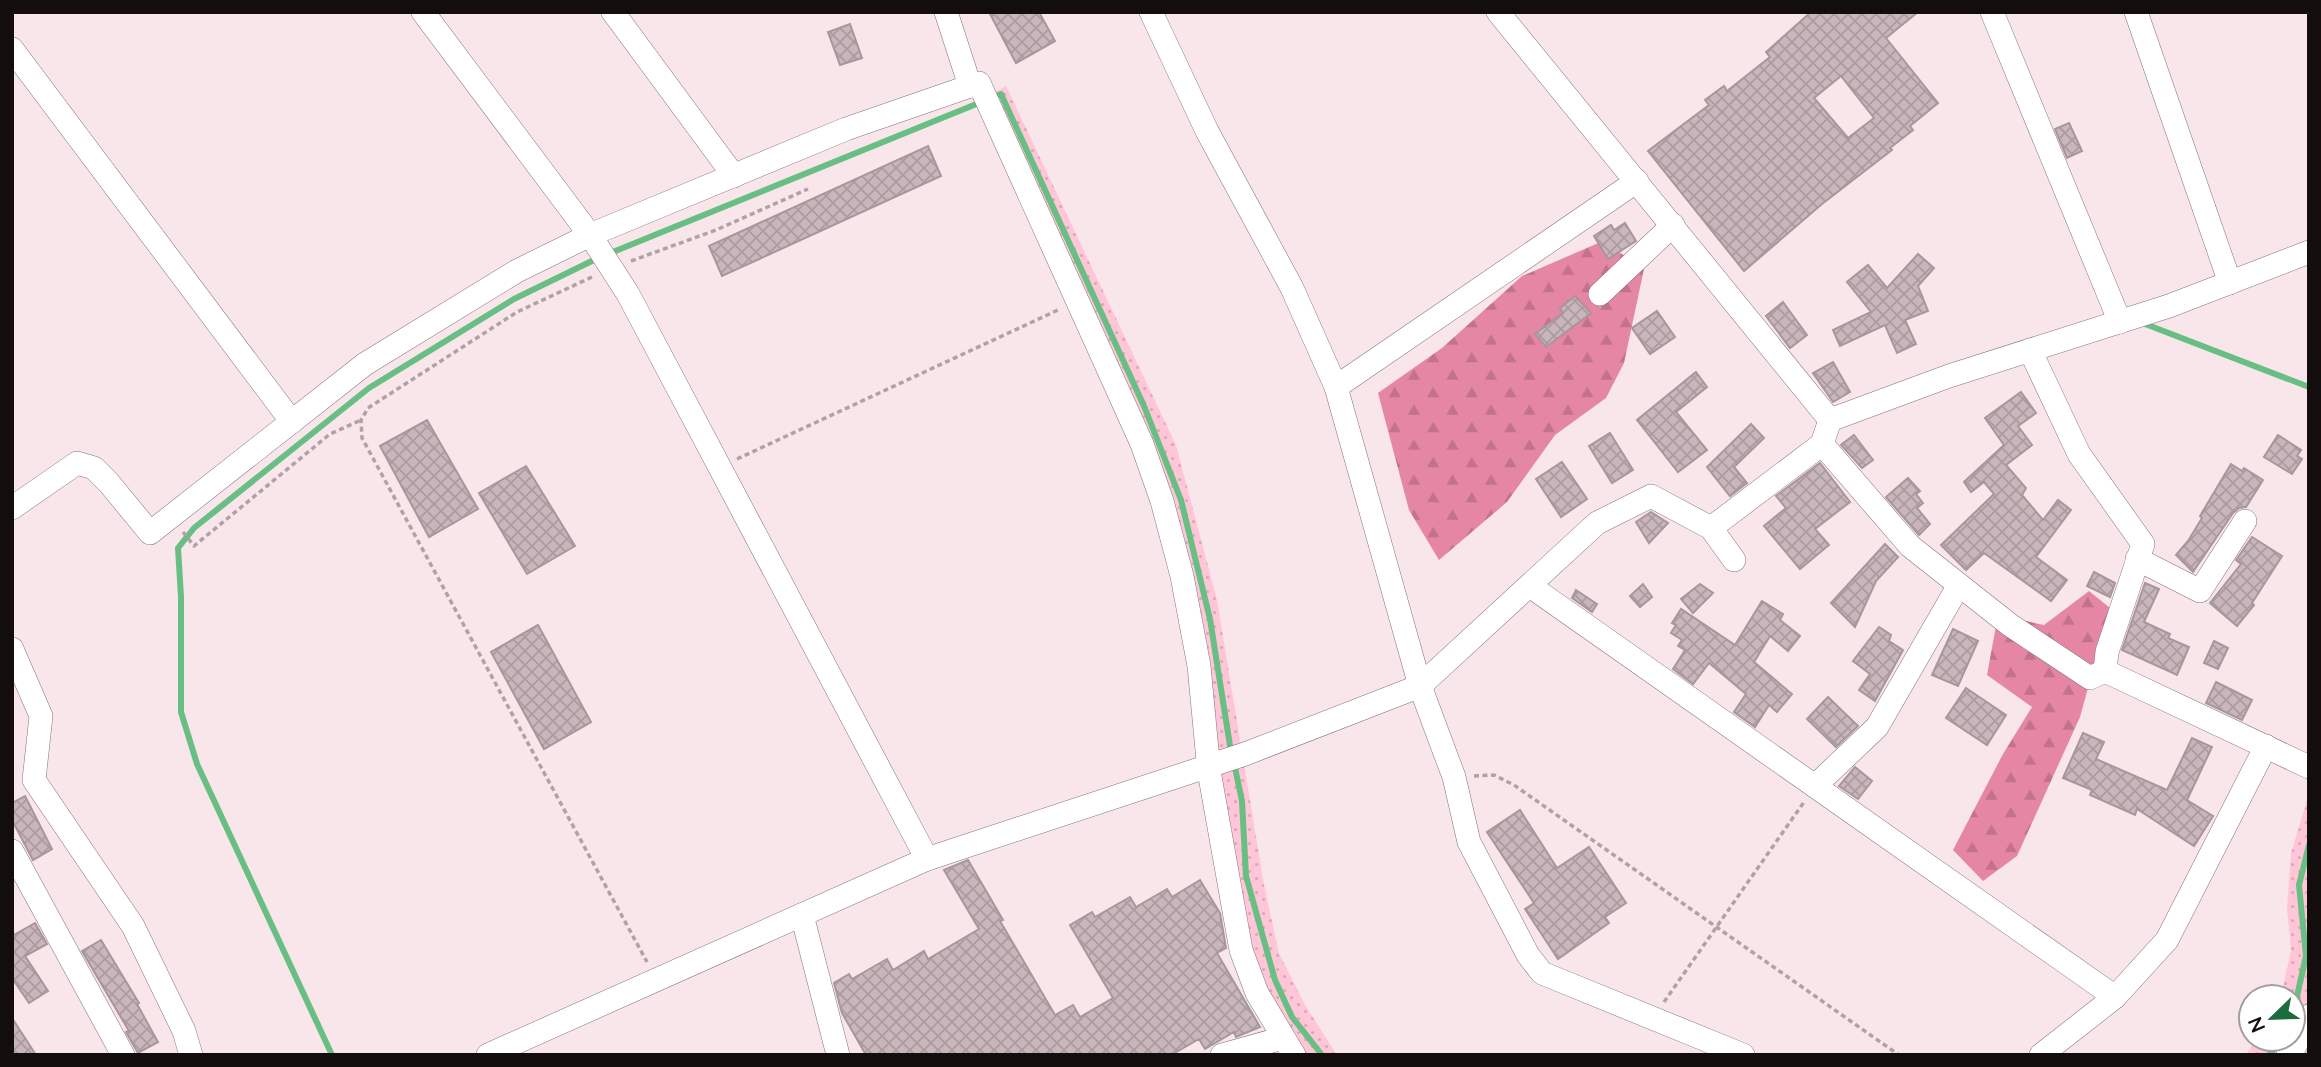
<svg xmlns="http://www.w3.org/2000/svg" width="2321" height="1067" font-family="Lato,sans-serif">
<defs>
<pattern id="grass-dots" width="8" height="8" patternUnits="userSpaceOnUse" patternTransform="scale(1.75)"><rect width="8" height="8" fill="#fec6d6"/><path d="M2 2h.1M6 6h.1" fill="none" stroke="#d9a9b6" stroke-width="1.8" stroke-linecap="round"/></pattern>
<pattern id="forest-firs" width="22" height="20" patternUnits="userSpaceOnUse" patternTransform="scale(1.75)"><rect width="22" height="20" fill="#e486a4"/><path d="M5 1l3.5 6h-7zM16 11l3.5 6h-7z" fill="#c3728c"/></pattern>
<pattern id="building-cross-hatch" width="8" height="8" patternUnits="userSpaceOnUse" patternTransform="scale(1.75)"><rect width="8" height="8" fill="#c8b6bb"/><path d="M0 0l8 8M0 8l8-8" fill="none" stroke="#ab9ba0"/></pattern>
</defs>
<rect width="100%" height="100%" fill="#f9e6eb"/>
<g fill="url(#grass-dots)">
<polygon points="1006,86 1176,445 1217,600 1264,885 1279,953 1305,1005 1337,1055 1296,1055 1257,993 1162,501 985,97"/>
<polygon points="2309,793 2309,1055 2245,1055 2258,1039 2293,1039 2293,997 2281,997 2291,950 2287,908 2291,853"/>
</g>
<g fill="url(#forest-firs)">
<polygon points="1603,241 1644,269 1624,363 1606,398 1555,435 1507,502 1439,560 1409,510 1378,393 1442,348 1522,276"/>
<polygon points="2089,591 2110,608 2080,717 2017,856 1983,881 1953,850 2003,754 2032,707 1987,675 1998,615 2044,625"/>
</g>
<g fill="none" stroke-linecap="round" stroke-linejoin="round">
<g stroke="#69bf83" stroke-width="6">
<polyline points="608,254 1001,94 1144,406 1181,500 1210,619 1231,752"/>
<polyline points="2140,322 2309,387"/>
<polyline points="1234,763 1242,801 1246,876 1275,980 1292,1017 1322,1055"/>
<polyline points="2293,1014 2306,956 2299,885 2309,845"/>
<polyline points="332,1055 197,764 181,712 181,597 178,548 194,528 369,388 514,299 598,258"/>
<polyline points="2269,1055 2282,1039"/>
</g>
</g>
<g fill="url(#building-cross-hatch)" stroke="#a7969b" stroke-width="2" fill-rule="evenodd">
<polygon points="989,12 1039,12 1055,41 1016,63"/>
<path d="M1811,12H1918L1886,38L1938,103L1910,126L1913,130L1890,148L1892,150L1822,204L1744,271L1648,151L1709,105L1705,100L1724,86L1727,91L1770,57L1766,52ZM1841,76L1874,118L1848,138L1814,98Z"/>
<polygon points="850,24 862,58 840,65 828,32"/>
<polygon points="2069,123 2082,151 2067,158 2055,129"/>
<polygon points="928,146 941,176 722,276 709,246"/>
<polygon points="1625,223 1636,241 1608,259 1594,236 1611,225 1614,230"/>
<polygon points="1918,254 1934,268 1918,286 1928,311 1905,320 1916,344 1897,353 1885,325 1840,346 1833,330 1871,312 1847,282 1868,265 1887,288"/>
<polygon points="1575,296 1591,313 1546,347 1535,334 1563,313 1560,308"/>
<polygon points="1783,302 1807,335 1790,348 1766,316"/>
<polygon points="1657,311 1675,337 1650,354 1632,328"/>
<polygon points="1833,362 1850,392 1833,402 1813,373"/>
<polygon points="1696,372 1707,387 1676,412 1707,450 1678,472 1637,420"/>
<polygon points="2021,392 2036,413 2018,426 2032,445 2006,465 2026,488 2022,495 2043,520 2058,500 2071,510 2036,557 2067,580 2051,601 1984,553 1966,570 1941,545 1994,494 1984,482 1971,492 1964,482 2004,445 1985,418"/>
<polygon points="427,420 478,509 429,537 380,446"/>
<polygon points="1751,424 1764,438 1734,467 1747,483 1730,496 1707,467"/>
<polygon points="1610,433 1633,470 1612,483 1589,446"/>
<polygon points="1854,435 1873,460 1862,468 1841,445"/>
<polygon points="2278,435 2301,450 2297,456 2302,459 2292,474 2264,457"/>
<polygon points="1562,462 1587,499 1561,517 1536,479"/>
<polygon points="1820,463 1850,502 1815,529 1829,545 1800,569 1764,526 1786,508 1776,496"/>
<polygon points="2231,464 2242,471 2244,468 2263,480 2246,507 2239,508 2233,513 2193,572 2176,555 2188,541 2202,518 2200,516"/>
<polygon points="526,466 575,546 527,574 479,493"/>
<polygon points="1908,478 1920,491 1916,494 1923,503 1917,508 1930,524 1919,535 1886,497"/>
<polygon points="1651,512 1668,523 1649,543 1636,522"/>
<polygon points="2252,537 2282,556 2252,603 2254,605 2237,626 2210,603 2241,564 2236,560"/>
<polygon points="1885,544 1898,557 1876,581 1855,627 1831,603"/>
<polygon points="2094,572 2115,583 2110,597 2087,586"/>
<polygon points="2145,583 2159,589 2144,622 2170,634 2168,638 2189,647 2177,675 2122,650"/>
<polygon points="1643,584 1652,597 1640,607 1630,596"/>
<polygon points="1700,584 1713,593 1693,613 1681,599"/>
<polygon points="1576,590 1597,604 1592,612 1572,598"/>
<polygon points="1762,601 1783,614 1780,620 1800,636 1788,651 1770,636 1754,662 1792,694 1777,712 1769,705 1755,727 1734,712 1746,694 1709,663 1693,684 1673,669 1685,650 1678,646 1682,640 1671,633 1676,625 1672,623 1681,609 1735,645"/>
<polygon points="538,625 591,722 544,749 491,652"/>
<polygon points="1879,627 1891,635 1889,641 1903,650 1875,701 1859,690 1870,674 1853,661"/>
<polygon points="1953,629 1978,641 1958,686 1932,675"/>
<polygon points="2214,641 2228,648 2218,669 2204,663"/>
<polygon points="2216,682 2252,700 2242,720 2206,703"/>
<polygon points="1966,688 2006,715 1987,745 1946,718"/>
<polygon points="1828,697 1858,726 1836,747 1807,719"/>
<polygon points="2083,733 2104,742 2096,759 2167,790 2192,738 2212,747 2187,800 2213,816 2194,846 2137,809 2135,815 2090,795 2092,790 2063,778"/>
<polygon points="1855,767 1872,781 1858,799 1839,786"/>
<polygon points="25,796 52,849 33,860 12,820 12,803"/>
<polygon points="1520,810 1557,868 1589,847 1626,903 1605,917 1609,923 1558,959 1525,909 1534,903 1487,832"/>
<polygon points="968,860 1003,920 1000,921 1055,1015 1073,1005 1080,1017 1113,998 1070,925 1092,912 1095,917 1130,897 1136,907 1167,889 1172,897 1200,880 1220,913 1226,948 1217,953 1260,1027 1236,1037 1234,1032 1205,1049 1199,1039 1171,1055 866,1055 842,1013 834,983 849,974 852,979 887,959 893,970 924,951 928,959 979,929 944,870"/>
<polygon points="35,923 47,944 25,956 48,991 29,1003 12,978 12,936"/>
<polygon points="101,940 139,1003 137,1004 158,1042 138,1053 126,1032 129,1031 82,951"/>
<polygon points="12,1018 36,1055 12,1055"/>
</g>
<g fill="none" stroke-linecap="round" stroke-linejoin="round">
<g stroke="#847478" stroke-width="24">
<g id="minor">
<polyline points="423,12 590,235 628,294 927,859"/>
<polyline points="613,12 734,176"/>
<polyline points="946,12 970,86"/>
<polyline points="1151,12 1207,131 1292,288 1336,387 1420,686 1454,777 1469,842 1528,955 1542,973 1743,1055"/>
<polyline points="1498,12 1830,420"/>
<polyline points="1992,12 2120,322"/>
<polyline points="2136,12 2230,283"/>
<polyline points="12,49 292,422"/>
<polyline points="1600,294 1673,225"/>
<polyline points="2030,350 2079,454 2143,544 2107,652 2105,671"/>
<polyline points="1336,387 1637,181"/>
<polyline points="1830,420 1822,444 1910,546 2010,625 2090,678 2105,671 2309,767"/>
<polyline points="1830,420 1949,376 2169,306 2309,252"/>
<polyline points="12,508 77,463 94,468 109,483 150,533 365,364 517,271 590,235 846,129 979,83 1142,444 1162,501 1182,576 1199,666 1209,771 1241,950 1257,993 1294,1055"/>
<polyline points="1711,528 1822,444"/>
<polyline points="2137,559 2200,591 2245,521"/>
<polyline points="1530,586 2115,997"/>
<polyline points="12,649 41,716 34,780 133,926 184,1031 191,1055"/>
<polyline points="1815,786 1877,727 1959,585"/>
<polyline points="12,851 123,1055"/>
<polyline points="802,915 838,1055"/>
<polyline points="488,1055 927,859 1245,754 1420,686 1597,523 1651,496 1711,528 1734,560"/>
<polyline points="1222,1055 1283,1038"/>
<polyline points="2041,1055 2115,997 2167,940 2266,746"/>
<polyline points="2288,1055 2294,1048 2309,1016"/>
</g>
</g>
<g stroke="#b0a1a5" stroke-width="3.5" stroke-dasharray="5 3.5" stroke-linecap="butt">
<polyline points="631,261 716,230 808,189"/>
<polyline points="592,277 517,312 368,408 361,420 362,438 647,962"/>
<polyline points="737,459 1058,310"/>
<polyline points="183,532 194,546 330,434 361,420"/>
<polyline points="1474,776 1494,775 1514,785 1899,1055"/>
<polyline points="1664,1002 1804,802"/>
</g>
<use href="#minor" stroke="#fff" stroke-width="23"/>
</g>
<rect width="2321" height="1067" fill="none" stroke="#130d0e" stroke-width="28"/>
<g transform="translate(2272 1018) rotate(247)"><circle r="33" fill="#ffffff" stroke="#a19e9f" stroke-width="2"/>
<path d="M0-5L12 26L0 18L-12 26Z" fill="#1d6c3b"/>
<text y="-10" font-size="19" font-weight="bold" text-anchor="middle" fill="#130d0e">N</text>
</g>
</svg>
